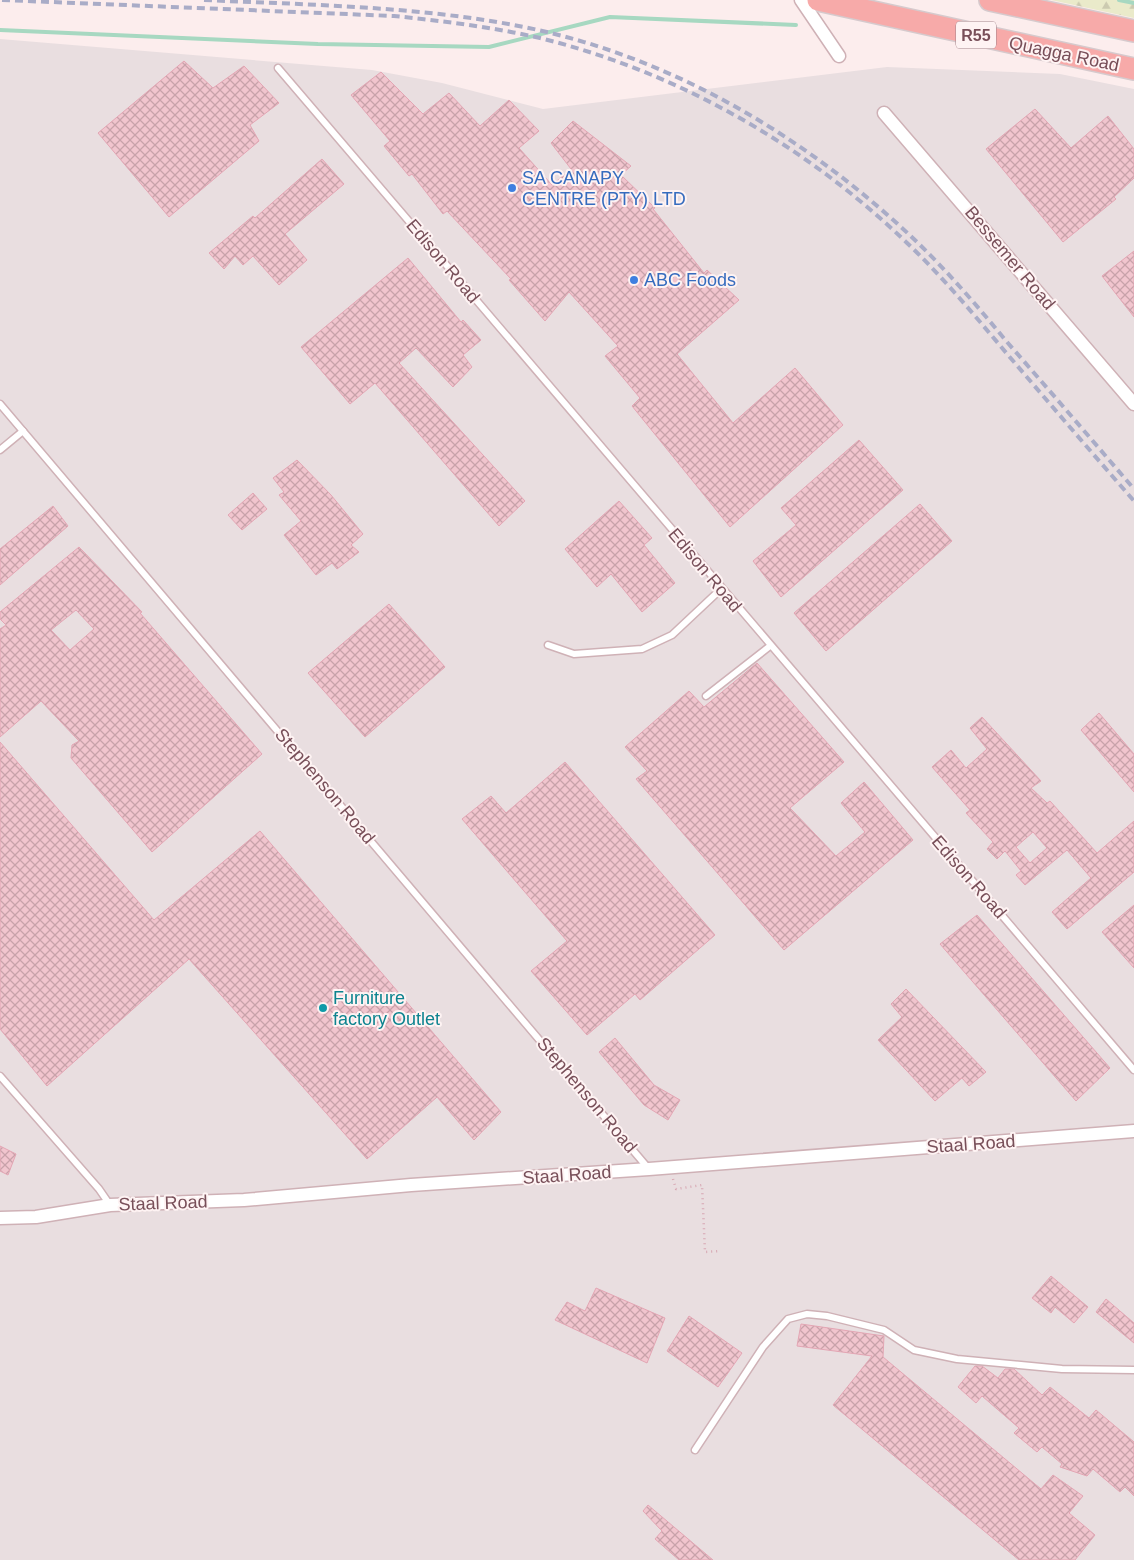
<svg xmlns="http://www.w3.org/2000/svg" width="1134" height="1560" font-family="Helvetica,sans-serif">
<defs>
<pattern id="forest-firs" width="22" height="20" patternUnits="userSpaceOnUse" patternTransform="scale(1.25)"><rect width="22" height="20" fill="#eaeaca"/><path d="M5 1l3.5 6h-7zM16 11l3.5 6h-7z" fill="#cccab0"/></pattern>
<pattern id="building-cross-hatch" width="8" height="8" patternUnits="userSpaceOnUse" patternTransform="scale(1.25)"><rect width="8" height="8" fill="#f1c5ce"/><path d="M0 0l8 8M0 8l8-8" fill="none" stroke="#c8a2aa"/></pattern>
</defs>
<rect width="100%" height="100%" fill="#fceded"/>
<polygon fill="#e9dee0" points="0,39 372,70 442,83 543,109 887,67 1060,74 1134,89 1134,1560 0,1560"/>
<polygon fill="url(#forest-firs)" points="1051,0 1134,0 1134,18"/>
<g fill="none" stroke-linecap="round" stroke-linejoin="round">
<g stroke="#a7d8c1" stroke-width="4">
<polyline points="1119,0 1134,3"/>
<polyline points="0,30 318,44 489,47 610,17 796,25"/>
</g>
</g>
<g fill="url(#building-cross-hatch)" stroke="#e3a6b4" fill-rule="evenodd">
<polygon points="184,61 213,88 244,66 279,103 250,125 259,141 169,217 98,133"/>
<polygon points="381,72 423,114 449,93 480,126 509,100 539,131 519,148 552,185 571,169 551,143 573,121 631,166 621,175 655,208 653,209 704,273 707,270 739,300 677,354 733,423 795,368 843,425 730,527 632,406 640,398 605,356 618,346 569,292 545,321 509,280 511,279 447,211 443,214 412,174 409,176 384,146 390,141 351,95"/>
<polygon points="1035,109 1071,148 1108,116 1134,149 1134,178 1114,197 1116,199 1063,242 986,149"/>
<polygon points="322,159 344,184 285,234 307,260 279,285 253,256 243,265 235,256 224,269 209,253 253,216 255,218"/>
<polygon points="1134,251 1134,317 1102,276"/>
<polygon points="408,258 461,322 463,320 481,340 463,355 472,367 453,387 416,348 399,363 525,501 499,526 375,383 350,404 301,347"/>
<polygon points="859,440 903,490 781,597 753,561 796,525 781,508"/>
<polygon points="297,460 331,495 363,534 351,545 359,552 337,569 332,563 316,575 284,535 301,521 279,495 284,492 273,478"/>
<polygon points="253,493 267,509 242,530 228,515"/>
<polygon points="619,501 652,538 644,545 675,583 642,612 611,574 597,587 565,549"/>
<polygon points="920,504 952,541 826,651 794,613"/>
<polygon points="53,506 68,526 0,585 0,549"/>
<path d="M79,547L142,612L140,613L262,754L152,852L71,758L72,745L79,741L41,701L0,737V629L6,625L0,619V612ZM76,610L94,629L70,650L51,630Z"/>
<polygon points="389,604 445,667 365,737 308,673"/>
<polygon points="757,663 844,762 790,808 836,856 865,832 841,803 864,782 913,840 784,950 636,779 647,771 625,747 689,691 704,707"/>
<polygon points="1099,713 1134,754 1134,792 1081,730"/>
<path d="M982,717L1041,781L1031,788L1047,803L1050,801L1097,853L1134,821V872L1067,929L1052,912L1091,878L1067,850L1025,885L1016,875L1021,871L1005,851L997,859L987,849L993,842L966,813L970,810L932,767L951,750L966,768L987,749L970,728ZM1033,832L1047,848L1030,863L1016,847Z"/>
<polygon points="0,742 154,920 260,831 501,1112 474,1140 437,1097 367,1159 189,959 47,1086 0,1029"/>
<polygon points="565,762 715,935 640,1000 635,994 587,1035 531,971 567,941 462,819 491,796 506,813"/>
<polygon points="1134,905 1134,968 1102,932"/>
<polygon points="977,915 1110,1068 1076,1101 940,944"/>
<polygon points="906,989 986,1072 969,1086 962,1078 935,1101 878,1040 902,1017 891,1004"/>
<polygon points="615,1038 654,1085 680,1100 668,1120 644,1105 599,1052"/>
<polygon points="0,1146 16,1154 8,1175 0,1171"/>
<polygon points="1051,1276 1088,1307 1074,1323 1055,1307 1051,1313 1032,1298"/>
<polygon points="596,1288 665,1318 647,1363 555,1320 567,1302 585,1311"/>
<polygon points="1106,1299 1134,1323 1134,1343 1096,1312"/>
<polygon points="689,1316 742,1353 718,1387 667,1351"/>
<polygon points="801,1324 884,1336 883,1357 1041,1489 1053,1475 1083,1496 1069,1513 1095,1535 1075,1560 1019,1560 833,1405 872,1356 797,1346"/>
<polygon points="975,1366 982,1366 998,1378 1005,1369 1014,1369 1042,1395 1050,1387 1089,1418 1096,1410 1134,1442 1134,1496 1125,1487 1120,1492 1093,1469 1087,1476 1060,1467 1062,1464 1042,1447 1037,1452 1014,1433 1019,1428 982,1396 976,1403 958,1387"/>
<polygon points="648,1505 713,1560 679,1560 655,1539 662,1531 643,1511"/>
</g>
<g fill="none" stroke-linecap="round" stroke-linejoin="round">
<g stroke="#cfb1b6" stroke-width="9">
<g id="lane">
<polyline points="278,68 1134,1070"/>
<polyline points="0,404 648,1168"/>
<polyline points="0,450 23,431"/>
<polyline points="548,645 574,654 642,649 672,635 721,589"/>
<polyline points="706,696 770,646"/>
<polyline points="0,1076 99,1189 110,1205"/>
<polyline points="695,1450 763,1347 788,1319 807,1314 827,1316 884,1330 914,1350 957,1359 1062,1369 1134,1370"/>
</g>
</g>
<g stroke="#cfb1b6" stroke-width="15">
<g id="street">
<polyline points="801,0 839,56"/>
<polyline points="884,113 1134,404"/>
<polyline points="0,1218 36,1217 110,1205 244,1200 411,1185 649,1169 1134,1131"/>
</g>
</g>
<g stroke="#d6cacd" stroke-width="24">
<g id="primary">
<polyline points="818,0 1134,69"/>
<polyline points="990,0 1134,31"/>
</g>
</g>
<polyline stroke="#d7a7b2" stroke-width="2.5" stroke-dasharray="1 4" stroke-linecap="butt" points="673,1179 676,1189 702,1185 705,1252 721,1251"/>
<use href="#lane" stroke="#fff" stroke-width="6"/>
<use href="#street" stroke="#fff" stroke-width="12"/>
<use href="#primary" stroke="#f7aaa9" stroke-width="21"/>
<g stroke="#a9acc7" stroke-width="4" stroke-dasharray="8 5" stroke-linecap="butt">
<path d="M2,0L394,16C443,21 492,27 540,38C677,72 804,144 906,242C943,277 975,316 1008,355C1050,404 1092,453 1134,501"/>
<path d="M204,0C311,5 418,6 524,27C673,57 810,139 918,243C950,274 979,308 1007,342C1050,391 1092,440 1134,489"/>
</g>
</g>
<g fill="#3f7fe0" stroke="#fef3f3" stroke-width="2">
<circle cx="512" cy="188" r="5"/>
<circle cx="634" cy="280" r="5"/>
</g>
<circle fill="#0f9aa8" stroke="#fef3f3" stroke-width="2" cx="323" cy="1008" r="5"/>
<g text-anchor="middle" stroke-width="4" stroke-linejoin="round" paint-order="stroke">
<rect fill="#fef3f3" stroke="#a08087" stroke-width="1" x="956" y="21.5" width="40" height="27" rx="4"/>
<g font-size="16" font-weight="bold" fill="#784f59">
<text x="976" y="41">R55</text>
</g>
<g font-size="18" fill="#784f59" stroke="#fef3f3">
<text transform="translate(1064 54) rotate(12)" y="6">Quagga Road</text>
<text transform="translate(1010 258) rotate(50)" y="6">Bessemer Road</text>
<text transform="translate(443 261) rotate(50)" y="6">Edison Road</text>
<text transform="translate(705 570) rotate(50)" y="6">Edison Road</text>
<text transform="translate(325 786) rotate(50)" y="6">Stephenson Road</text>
<text transform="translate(969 877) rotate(49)" y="6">Edison Road</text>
<text transform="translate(587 1095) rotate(50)" y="6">Stephenson Road</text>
<text transform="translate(971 1144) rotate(-4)" y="6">Staal Road</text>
<text transform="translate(567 1175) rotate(-4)" y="6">Staal Road</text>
<text transform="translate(163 1203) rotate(-2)" y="6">Staal Road</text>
</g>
<g font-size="18" fill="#366cbe" stroke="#fef3f3" text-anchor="start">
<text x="522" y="184">SA CANAPY<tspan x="522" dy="21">CENTRE (PTY) LTD</tspan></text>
<text x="644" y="286">ABC Foods</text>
</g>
<g font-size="18" fill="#0d838f" stroke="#fef3f3" text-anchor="start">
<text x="333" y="1004">Furniture<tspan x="333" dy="21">factory Outlet</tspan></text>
</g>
</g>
</svg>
